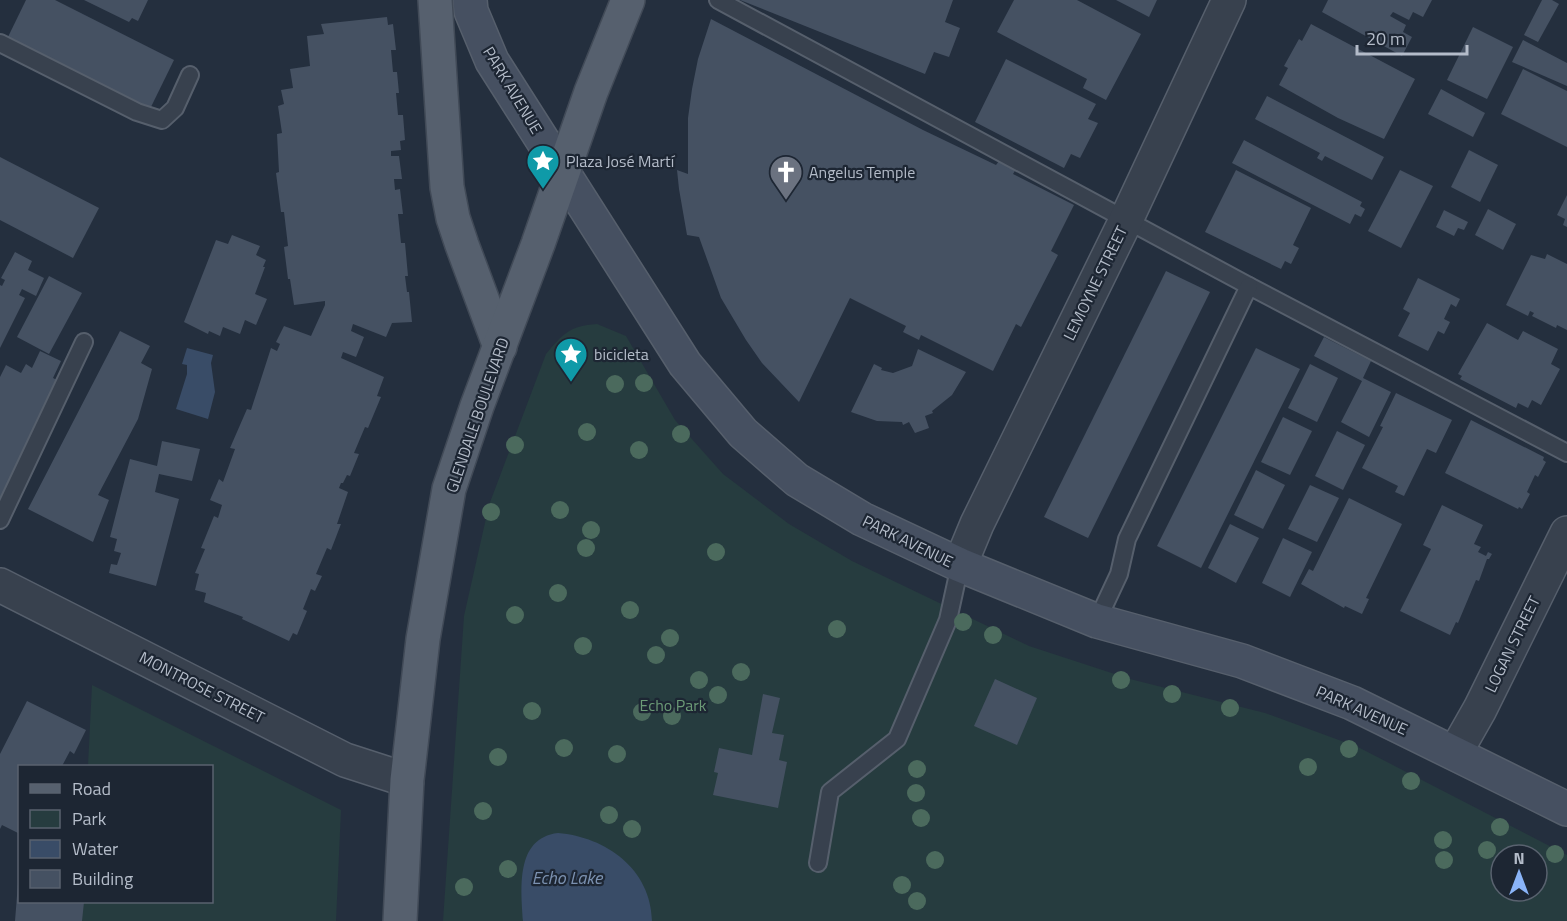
<svg xmlns="http://www.w3.org/2000/svg" width="1567" height="921" font-family="'Titillium Web',sans-serif">
<rect width="100%" height="100%" fill="#242f3e"/>
<g fill="#263c3f" fill-rule="evenodd">
<path d="M597,324L626,336L675,420L723,474L789,524L852,561L1029,646L1130,679L1265,713L1358,747L1567,855V921H443L464,616L489,505L546,354C563,334 569,326 597,324ZM1501,855H1537V891H1501Z"/>
<polygon points="92,685 341,810 336,921 79,921 81,902 212,902 212,766 88,766"/>
</g>
<g fill="#394c67">
<polygon points="187,348 213,355 211,363 215,392 208,419 176,409 187,374 187,365 182,364"/>
<path d="M558,833C606,837 651,869 652,921H523C521,889 515,838 558,833Z"/>
</g>
<g fill="#455162">
<polygon points="26,0 55,0 174,60 149,111 7,39"/>
<polygon points="84,0 148,0 138,21 132,18 129,22"/>
<polygon points="740,0 953,0 945,22 960,28 949,57 934,52 925,74"/>
<polygon points="1014,0 1077,0 1141,34 1106,100 1083,88 1087,79 997,32"/>
<polygon points="1116,0 1157,0 1149,17"/>
<polygon points="1328,0 1432,0 1423,17 1413,12 1409,20 1393,12 1390,16 1406,25 1403,32 1412,37 1402,56 1322,12"/>
<polygon points="1542,0 1552,0 1559,4 1538,42 1524,35"/>
<polygon points="387,17 388,25 393,24 396,50 391,50 393,72 397,72 399,93 396,93 398,115 403,115 405,140 400,141 401,150 391,151 391,156 399,156 402,179 394,179 395,190 400,189 403,214 398,214 401,243 405,243 408,276 405,276 407,292 409,292 412,322 392,323 386,337 353,324 351,331 364,337 356,357 343,352 341,358 384,377 377,396 381,397 368,428 365,427 354,453 359,454 350,476 347,475 343,483 341,483 339,488 348,492 337,524 341,524 331,550 327,548 316,574 322,576 315,591 311,589 303,609 307,611 297,635 293,633 289,641 242,619 243,617 204,602 206,593 195,590 199,574 195,573 205,549 201,548 214,516 218,518 222,505 210,500 219,479 223,482 235,449 230,448 247,409 251,410 271,348 277,351 280,344 276,342 284,326 311,336 325,305 325,301 294,305 290,279 288,279 284,247 288,246 284,212 281,212 276,173 279,172 277,134 282,133 278,106 284,104 281,90 293,88 290,69 310,66 307,36 324,34 321,24"/>
<polygon points="711,19 923,130 996,165 999,161 1016,169 1013,174 1074,205 1051,251 1058,255 1021,327 1016,324 993,371 921,335 919,340 903,332 906,326 850,298 799,402 762,363 746,340 721,298 699,237 687,235 679,189 677,170 688,174 688,118 692,89 698,59"/>
<polygon points="1311,24 1415,79 1384,139 1338,118 1279,85 1288,68 1284,66 1299,39 1302,41"/>
<polygon points="1473,27 1513,47 1487,99 1447,80"/>
<polygon points="1523,40 1567,63 1567,86 1512,62"/>
<polygon points="1006,59 1096,104 1088,119 1098,123 1080,158 1071,154 1064,168 975,122"/>
<polygon points="1523,69 1567,91 1567,147 1501,114"/>
<polygon points="1441,89 1485,113 1473,137 1428,114"/>
<polygon points="1267,96 1384,157 1372,180 1325,156 1322,161 1317,158 1320,153 1255,119"/>
<polygon points="1244,140 1362,202 1360,206 1365,209 1361,217 1355,214 1350,224 1232,163"/>
<polygon points="1469,150 1498,165 1480,202 1451,187"/>
<polygon points="0,157 99,208 73,258 0,220"/>
<polygon points="1236,170 1311,208 1293,245 1299,248 1291,264 1285,261 1281,269 1205,232"/>
<polygon points="1400,170 1433,186 1401,248 1368,231"/>
<polygon points="1567,195 1567,227 1563,225 1565,219 1557,215"/>
<polygon points="1488,209 1516,224 1503,250 1475,235"/>
<polygon points="1444,210 1468,222 1464,230 1458,228 1454,236 1436,227"/>
<polygon points="232,235 260,246 256,255 266,260 263,267 265,267 255,294 267,299 256,325 245,320 240,334 223,327 220,336 209,331 208,334 184,322 216,240 228,244"/>
<polygon points="15,252 32,261 28,270 44,278 36,296 22,289 19,295 25,298 0,348 0,285 2,286 5,280 1,278"/>
<polygon points="1547,254 1567,264 1567,330 1557,325 1556,328 1532,316 1534,313 1530,311 1528,316 1506,305 1531,255 1545,259"/>
<polygon points="1166,271 1210,292 1088,538 1044,517"/>
<polygon points="49,276 82,293 49,354 17,337"/>
<polygon points="1418,278 1460,299 1456,307 1451,304 1444,319 1450,322 1444,334 1438,331 1428,351 1398,336 1410,313 1403,309"/>
<polygon points="1487,323 1518,340 1523,331 1558,349 1551,364 1560,369 1541,405 1532,400 1528,408 1518,403 1516,408 1460,379 1462,376 1458,374"/>
<polygon points="120,331 150,346 141,363 152,369 138,419 98,495 109,500 93,542 28,509"/>
<polygon points="1324,337 1371,361 1363,378 1391,392 1369,437 1341,422 1362,381 1314,356"/>
<polygon points="1256,348 1300,369 1201,568 1157,546"/>
<polygon points="918,349 966,372 952,395 932,411 933,413 925,416 929,428 915,433 909,422 903,425 902,422 877,421 851,412 874,364 882,368 881,370 893,373 912,366"/>
<polygon points="40,351 61,361 53,378 59,381 12,487 7,484 0,499 0,377 6,365 21,373 26,364 32,368"/>
<polygon points="1310,364 1338,378 1317,422 1288,408"/>
<polygon points="1396,393 1452,420 1436,453 1427,449 1404,496 1395,492 1398,486 1362,468 1383,427 1380,426"/>
<polygon points="1283,417 1312,431 1290,475 1261,462"/>
<polygon points="1471,420 1544,457 1543,460 1546,462 1538,477 1535,475 1527,492 1530,494 1522,509 1519,507 1518,509 1445,473"/>
<polygon points="1337,431 1365,445 1343,490 1315,476"/>
<polygon points="162,441 200,449 192,481 159,474 155,492 179,499 156,586 109,573 111,564 117,565 121,553 114,551 117,539 110,537 130,459 157,466"/>
<polygon points="1256,470 1285,485 1263,529 1234,515"/>
<polygon points="1310,485 1339,498 1317,542 1288,529"/>
<polygon points="1349,498 1402,524 1366,598 1369,599 1362,614 1345,606 1344,608 1301,584 1309,569 1313,571"/>
<polygon points="1442,505 1483,525 1474,544 1481,547 1478,552 1486,556 1488,552 1492,554 1489,559 1487,559 1479,581 1476,580 1458,623 1456,622 1450,635 1400,611 1431,549 1423,545"/>
<polygon points="1230,524 1259,538 1236,583 1208,568"/>
<polygon points="1283,538 1312,552 1290,597 1262,583"/>
<polygon points="995,679 1037,698 1017,745 974,726"/>
<polygon points="763,694 780,698 772,733 784,735 779,760 787,762 778,808 713,795 718,773 714,772 719,748 752,755"/>
<polygon points="27,701 86,730 74,754 70,751 62,766 20,766 20,834 2,825 0,829 0,754"/>
<polygon points="18,883 20,883 20,902 84,902 82,921 15,921"/>
</g>
<g fill="none" stroke-linecap="round" stroke-linejoin="round">
<g stroke="#565f6c" stroke-width="20">
<g id="lane">
<polyline points="718,0 1249,286 1567,453"/>
<polyline points="0,43 137,112 162,120 175,108 190,75"/>
<polyline points="0,520 84,342"/>
<polyline points="1097,621 1119,574 1127,539 1249,286"/>
<polyline points="818,863 830,792 897,739 948,620 960,565"/>
</g>
</g>
<g stroke="#565f6c" stroke-width="36">
<g id="street">
<polyline points="960,565 977,524 1126,220 1229,0"/>
<polyline points="0,585 345,760 407,780"/>
<polyline points="1455,753 1480,709 1567,533"/>
</g>
</g>
<g stroke="#565f6c" stroke-width="36">
<polyline id="secondary" points="470,0 471,11 492,61 685,364 743,433 797,480 862,519 960,565 1097,621 1242,661 1352,703 1567,809"/>
</g>
<g stroke="#414a57" stroke-width="36">
<g id="primary">
<polyline points="435,0 447,187 453,218 462,245 500,347"/>
<polyline points="400,921 407,780 423,639 449,489 477,406 538,244 591,92 628,0"/>
</g>
</g>
<use href="#lane" stroke="#38414e" stroke-width="16"/>
<use href="#street" stroke="#38414e" stroke-width="33"/>
<use href="#secondary" stroke="#465061" stroke-width="33"/>
<use href="#primary" stroke="#56606e" stroke-width="33"/>
</g>
<g fill="#4b6a5d">
<circle cx="644" cy="383" r="9"/>
<circle cx="615" cy="384" r="9"/>
<circle cx="587" cy="432" r="9"/>
<circle cx="681" cy="434" r="9"/>
<circle cx="515" cy="445" r="9"/>
<circle cx="639" cy="450" r="9"/>
<circle cx="560" cy="510" r="9"/>
<circle cx="491" cy="512" r="9"/>
<circle cx="591" cy="530" r="9"/>
<circle cx="586" cy="548" r="9"/>
<circle cx="716" cy="552" r="9"/>
<circle cx="558" cy="593" r="9"/>
<circle cx="630" cy="610" r="9"/>
<circle cx="515" cy="615" r="9"/>
<circle cx="963" cy="622" r="9"/>
<circle cx="837" cy="629" r="9"/>
<circle cx="993" cy="635" r="9"/>
<circle cx="670" cy="638" r="9"/>
<circle cx="583" cy="646" r="9"/>
<circle cx="656" cy="655" r="9"/>
<circle cx="741" cy="672" r="9"/>
<circle cx="699" cy="680" r="9"/>
<circle cx="1121" cy="680" r="9"/>
<circle cx="1172" cy="694" r="9"/>
<circle cx="718" cy="695" r="9"/>
<circle cx="1230" cy="708" r="9"/>
<circle cx="532" cy="711" r="9"/>
<circle cx="642" cy="712" r="9"/>
<circle cx="672" cy="716" r="9"/>
<circle cx="564" cy="748" r="9"/>
<circle cx="1349" cy="749" r="9"/>
<circle cx="617" cy="754" r="9"/>
<circle cx="498" cy="757" r="9"/>
<circle cx="1308" cy="767" r="9"/>
<circle cx="917" cy="769" r="9"/>
<circle cx="1411" cy="781" r="9"/>
<circle cx="916" cy="793" r="9"/>
<circle cx="483" cy="811" r="9"/>
<circle cx="609" cy="815" r="9"/>
<circle cx="921" cy="818" r="9"/>
<circle cx="1500" cy="827" r="9"/>
<circle cx="632" cy="829" r="9"/>
<circle cx="1443" cy="840" r="9"/>
<circle cx="1487" cy="850" r="9"/>
<circle cx="1555" cy="854" r="9"/>
<circle cx="935" cy="860" r="9"/>
<circle cx="1444" cy="860" r="9"/>
<circle cx="508" cy="869" r="9"/>
<circle cx="902" cy="885" r="9"/>
<circle cx="464" cy="887" r="9"/>
<circle cx="917" cy="901" r="9"/>
</g>
<defs>
<g id="sight-pin" transform="scale(1.725)"><path d="M0 17L-7.5 6A9.5 9.5 0 1 1 7.5 6Z" fill="#0f9aa8" stroke="#1d2633"/><path d="M0-6L1.8-2.2L6-1.7L2.9 1.2L3.7 5.4L0 3.3L-3.7 5.4L-2.9 1.2L-6-1.7L-1.8-2.2Z" fill="#fff"/></g>
<g id="church-pin" transform="scale(1.725)"><path d="M0 17L-7.5 6A9.5 9.5 0 1 1 7.5 6Z" fill="#6b7280" stroke="#1d2633"/><path d="M-1.2-6h2.4v3.5h3.3v2.4h-3.3V6h-2.4V-.1h-3.3v-2.4h3.3Z" fill="#fff"/></g>
</defs>
<g fill-rule="evenodd">
<use href="#sight-pin" x="543" y="161"/>
<use href="#church-pin" x="786" y="172"/>
<use href="#sight-pin" x="571" y="354"/>
</g>
<g text-anchor="middle" stroke-width="4.5" stroke-linejoin="round" paint-order="stroke">
<g font-size="16" fill="#b4bcc9" stroke="#1d2633">
<text transform="translate(513 90) rotate(59)" y="6">PARK AVENUE</text>
<text transform="translate(1095 283) rotate(-64)" y="6">LEMOYNE STREET</text>
<text transform="translate(477 415) rotate(-71)" y="6">GLENDALE BOULEVARD</text>
<text transform="translate(908 541) rotate(26)" y="6">PARK AVENUE</text>
<text transform="translate(1512 644) rotate(-64)" y="6">LOGAN STREET</text>
<text transform="translate(202 687) rotate(27)" y="6">MONTROSE STREET</text>
<text transform="translate(1362 710) rotate(24)" y="6">PARK AVENUE</text>
</g>
<g font-size="16" fill="#b4bcc9" stroke="#1d2633" text-anchor="start">
<text x="566" y="167">Plaza José Martí</text>
<text x="809" y="178">Angelus Temple</text>
<text x="594" y="360">bicicleta</text>
</g>
<g font-size="16" fill="#6b9a76" stroke="#1d2633">
<text x="673" y="711">Echo Park</text>
</g>
<g font-size="18" font-style="italic" fill="#7c92b1" stroke="#1d2633">
<text x="567" y="884">Echo Lake</text>
</g>
</g>
<rect x="18" y="765" width="195" height="138" fill="#1d2633" stroke="#59626f" stroke-width="1.5"/>
<rect x="30" y="784" width="30" height="9" fill="#56606e" stroke="#59626f" stroke-width="1.5"/>
<text x="72" y="795" font-size="18" fill="#b4bcc9">Road</text>
<rect x="30" y="810" width="30" height="18" fill="#263c3f" stroke="#59626f" stroke-width="1.5"/>
<text x="72" y="825" font-size="18" fill="#b4bcc9">Park</text>
<rect x="30" y="840" width="30" height="18" fill="#394c67" stroke="#59626f" stroke-width="1.5"/>
<text x="72" y="855" font-size="18" fill="#b4bcc9">Water</text>
<rect x="30" y="870" width="30" height="18" fill="#455162" stroke="#59626f" stroke-width="1.5"/>
<text x="72" y="885" font-size="18" fill="#b4bcc9">Building</text>
<g transform="translate(1519 873)"><circle r="28" fill="#1d2633" stroke="#59626f" stroke-width="1.5"/>
<path d="M0-4.5L10 22L0 15L-10 22Z" fill="#8ab4f8"/>
<text y="-9" font-size="16" font-weight="bold" text-anchor="middle" fill="#b4bcc9">N</text>
</g>
<path d="M1357 45v9h110v-9" fill="none" stroke="#b4bcc9" stroke-width="3"/>
<text x="1366" y="45" font-size="18" fill="#b4bcc9" stroke="#1d2633" stroke-width="4.5" paint-order="stroke">20 m</text>
</svg>
